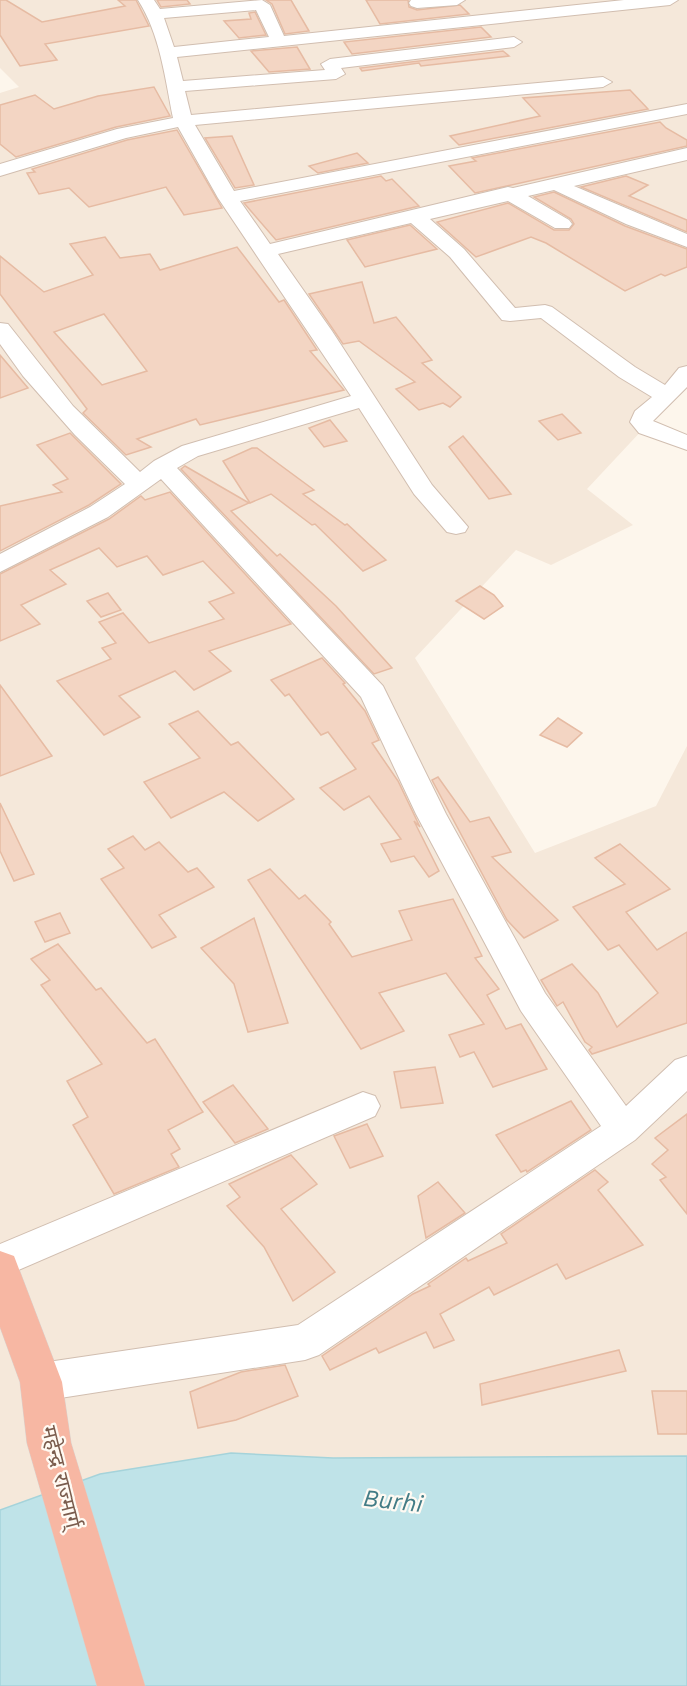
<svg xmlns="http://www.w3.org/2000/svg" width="687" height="1686" font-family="'Work Sans','Noto Sans Devanagari',sans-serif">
<rect width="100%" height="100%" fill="#fdf6ec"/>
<polygon fill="#f5e8da" points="0,0 687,0 687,382 587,489 633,525 551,565 516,550 415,658 535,853 656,806 687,746 687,1456 333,1458 231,1453 100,1474 0,1510 0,93 19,87 0,68"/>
<polygon fill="#bfe3e8" stroke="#a5d3da" stroke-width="1.5" points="231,1453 333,1458 687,1456 687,1686 0,1686 0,1510 100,1474"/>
<g fill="#f3d5c3" stroke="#e6bba3" stroke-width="1.5" fill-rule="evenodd">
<polygon points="0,0 6,0 42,22 125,6 118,0 136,0 149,26 45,44 57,60 20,66 0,35"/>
<polygon points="157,0 187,0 190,4 161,7"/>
<polygon points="266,0 291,0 309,31 285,34 272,4"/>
<polygon points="366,0 408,0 409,7 417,10 460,5 469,14 380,24"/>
<polygon points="255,12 266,35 239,38 224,21 251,19 249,13"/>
<polygon points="481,27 491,37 352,54 344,42"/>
<polygon points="297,47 310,69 269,72 251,51"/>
<polygon points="503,51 509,56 421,66 419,63 362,71 360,68"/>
<polygon points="154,87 170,116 116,127 16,157 0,144 0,105 35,95 54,109 98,96"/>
<polygon points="630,90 648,109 459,145 450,136 540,116 523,98"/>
<polygon points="660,122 666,128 687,140 687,146 475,193 449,166 476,161 472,158"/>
<polygon points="177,130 222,208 184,215 166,187 89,207 69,188 39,194 27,173 35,172 32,169 127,140"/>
<polygon points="232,136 254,185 235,188 205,138"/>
<polygon points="357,153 368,163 318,173 309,166"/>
<polygon points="381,176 386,181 392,179 419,206 276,240 244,203"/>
<polygon points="626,176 648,185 629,196 687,220 687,232 581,187"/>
<polygon points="554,192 625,226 687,249 687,267 665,276 661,274 625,291 546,243 531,237 476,257 437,222 508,203 554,230 569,230 574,224 571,219 534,197"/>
<polygon points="410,225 437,249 365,267 347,240"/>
<path d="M105,237L120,258L150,254L160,270L237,247L279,302L284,300L317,350L310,351L344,390L200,425L196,419L137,439L151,447L126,455L83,413L87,409L0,294V256L44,292L93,275L70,244ZM104,314L147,371L102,385L54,332Z"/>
<polygon points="362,282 374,323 396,317 432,360 422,363 461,397 450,407 443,403 419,410 396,389 415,382 359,341 343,344 309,294"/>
<polygon points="0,355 28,388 0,398"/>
<polygon points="562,414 581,433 558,440 539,421"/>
<polygon points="330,420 347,441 324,447 309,428"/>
<polygon points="70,433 121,484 89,505 0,551 0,506 62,492 53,485 68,479 37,445"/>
<polygon points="463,436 511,494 489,499 449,447"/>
<polygon points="252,448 257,448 314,490 303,494 345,525 347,524 386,560 363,571 315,524 312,525 271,494 250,503 223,461"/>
<polygon points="185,466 249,503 231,511 277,556 280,554 336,606 392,668 374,674 181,469"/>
<polygon points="170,492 291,624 209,651 231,671 194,690 175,671 119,696 140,717 104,735 57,681 111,659 102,648 116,643 99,622 123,613 149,643 224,619 209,602 234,593 203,561 163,575 147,556 117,567 99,548 50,570 66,584 21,605 40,624 0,641 0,574 109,519 141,496 145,500"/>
<polygon points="480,586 494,595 503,606 484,619 456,601"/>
<polygon points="108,593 121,610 101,617 87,601"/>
<polygon points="322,658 345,683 343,684 365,711 379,740 372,743 398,781 420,827 414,821 439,871 429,877 414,856 391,862 381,844 401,839 369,796 344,810 320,788 356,769 328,732 321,735 289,694 285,696 271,680"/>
<polygon points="0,685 52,756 0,776"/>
<polygon points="198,711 231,745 238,742 294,799 258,821 224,792 171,818 144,782 200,758 169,724"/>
<polygon points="558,718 582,733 567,747 540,735"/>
<polygon points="438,777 470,822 489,817 511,852 492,857 558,920 524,938 507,920 432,780"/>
<polygon points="0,803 34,874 14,881 0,851"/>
<polygon points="133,836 145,850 159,842 188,872 197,868 214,887 159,915 176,937 152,948 101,879 124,868 108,849"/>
<polygon points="620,844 670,889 626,912 657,950 687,932 687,1023 592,1054 589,1050 592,1047 585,1042 563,1002 557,1006 541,980 572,964 598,993 617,1027 658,993 619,945 608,950 573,907 625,884 595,858"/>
<polygon points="270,869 299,899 305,895 331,922 329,924 352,957 412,940 399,911 453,899 482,956 475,958 499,989 487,995 506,1029 521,1024 547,1069 493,1087 474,1052 460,1057 449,1035 484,1024 446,973 379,993 404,1031 361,1049 248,880"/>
<polygon points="60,913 70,933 45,942 35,922"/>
<polygon points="254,918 288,1023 248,1032 234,984 201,948"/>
<polygon points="58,944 96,990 101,988 147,1043 155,1039 203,1112 168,1130 180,1149 171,1154 179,1167 114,1194 73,1125 88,1117 67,1081 102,1064 41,985 50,980 31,959"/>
<polygon points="435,1067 443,1103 401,1108 394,1072"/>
<polygon points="233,1085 268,1129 235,1143 203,1102"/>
<polygon points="571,1101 591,1130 527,1172 526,1170 521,1172 496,1135"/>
<polygon points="687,1114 687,1214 660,1180 666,1177 652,1164 668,1150 655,1138"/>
<polygon points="367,1124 383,1156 350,1168 334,1136"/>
<polygon points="291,1155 317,1184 281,1209 335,1272 293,1301 264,1247 227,1206 240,1197 229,1184"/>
<polygon points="595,1170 608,1182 598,1190 643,1245 566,1279 557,1264 494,1295 489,1287 440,1314 454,1340 434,1348 426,1332 379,1353 376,1348 330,1370 322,1356 413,1294 430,1286 428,1284 466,1258 468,1261 507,1243 501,1234"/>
<polygon points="438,1182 465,1213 426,1238 418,1196"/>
<polygon points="619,1350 626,1371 482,1405 480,1384"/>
<polygon points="285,1365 298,1396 236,1420 198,1428 190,1392 241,1372"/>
<polygon points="652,1391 687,1391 687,1434 658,1434"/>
</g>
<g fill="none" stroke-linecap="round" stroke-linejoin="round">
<g stroke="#d1beb0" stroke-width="2">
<g id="street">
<path d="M138,0H154L160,9L262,0L270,5L284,36L624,0H678L670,5L177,57L183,81L325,70L321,64L330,59L514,37L522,42L514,47L341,68L345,74L336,79L185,91L191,115L603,77L612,82L603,87L195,125L234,191L687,104V114L240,201L270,244L508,187L513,188L687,148V160L574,186L687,234V247L626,224L554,190L528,196L569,220L572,224L569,228H555L508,201L430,219L464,249L515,308L545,305L552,307L635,367L665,385L679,368L687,366V387L653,421L687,435V450L639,433L630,422L635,411L652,397L619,377L541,318L510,321L502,320L450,257L411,223L278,254L332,331L432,485L468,527L465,532L456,534L447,532L414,494L359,408L198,456L177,468L383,686L446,814L545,993L626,1106L675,1060L687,1056V1091L635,1140L319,1355L305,1360L41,1401L27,1395L22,1382L27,1369L41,1363L298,1325L601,1126L521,1011L416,814L361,697L161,479L108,517L0,572V554L90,507L125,484L75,435L23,376L0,344V323L8,324L73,406L140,472L154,461L182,446L351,396L218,198L178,127L126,138L0,176V164L117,129L173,118C165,78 160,34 138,0ZM256,10L269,37L174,47L164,18Z"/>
<polygon points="411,0 465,0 457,5 417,8 411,6 409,3"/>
<polygon points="363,1092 375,1096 380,1106 375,1116 0,1278 0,1244"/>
</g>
</g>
<g stroke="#dad1cd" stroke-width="1">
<polygon id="highway" points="0,1251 14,1256 62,1382 71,1443 145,1686 97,1686 27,1443 20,1382 0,1327"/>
</g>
<use href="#street" fill="#fff" fill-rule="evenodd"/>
<use href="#highway" fill="#f7b7a3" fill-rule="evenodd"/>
</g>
<g text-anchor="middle" stroke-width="4.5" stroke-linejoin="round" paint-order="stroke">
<g font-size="21" fill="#7a5c4d" stroke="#fffaf3">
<text transform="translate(61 1477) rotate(76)" y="7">महेन्द्र राज्मार्ग्</text>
</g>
<g font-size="24" font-style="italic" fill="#437c86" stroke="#fffaf3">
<text transform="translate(393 1501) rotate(6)" y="8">Burhi</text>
</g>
</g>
</svg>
